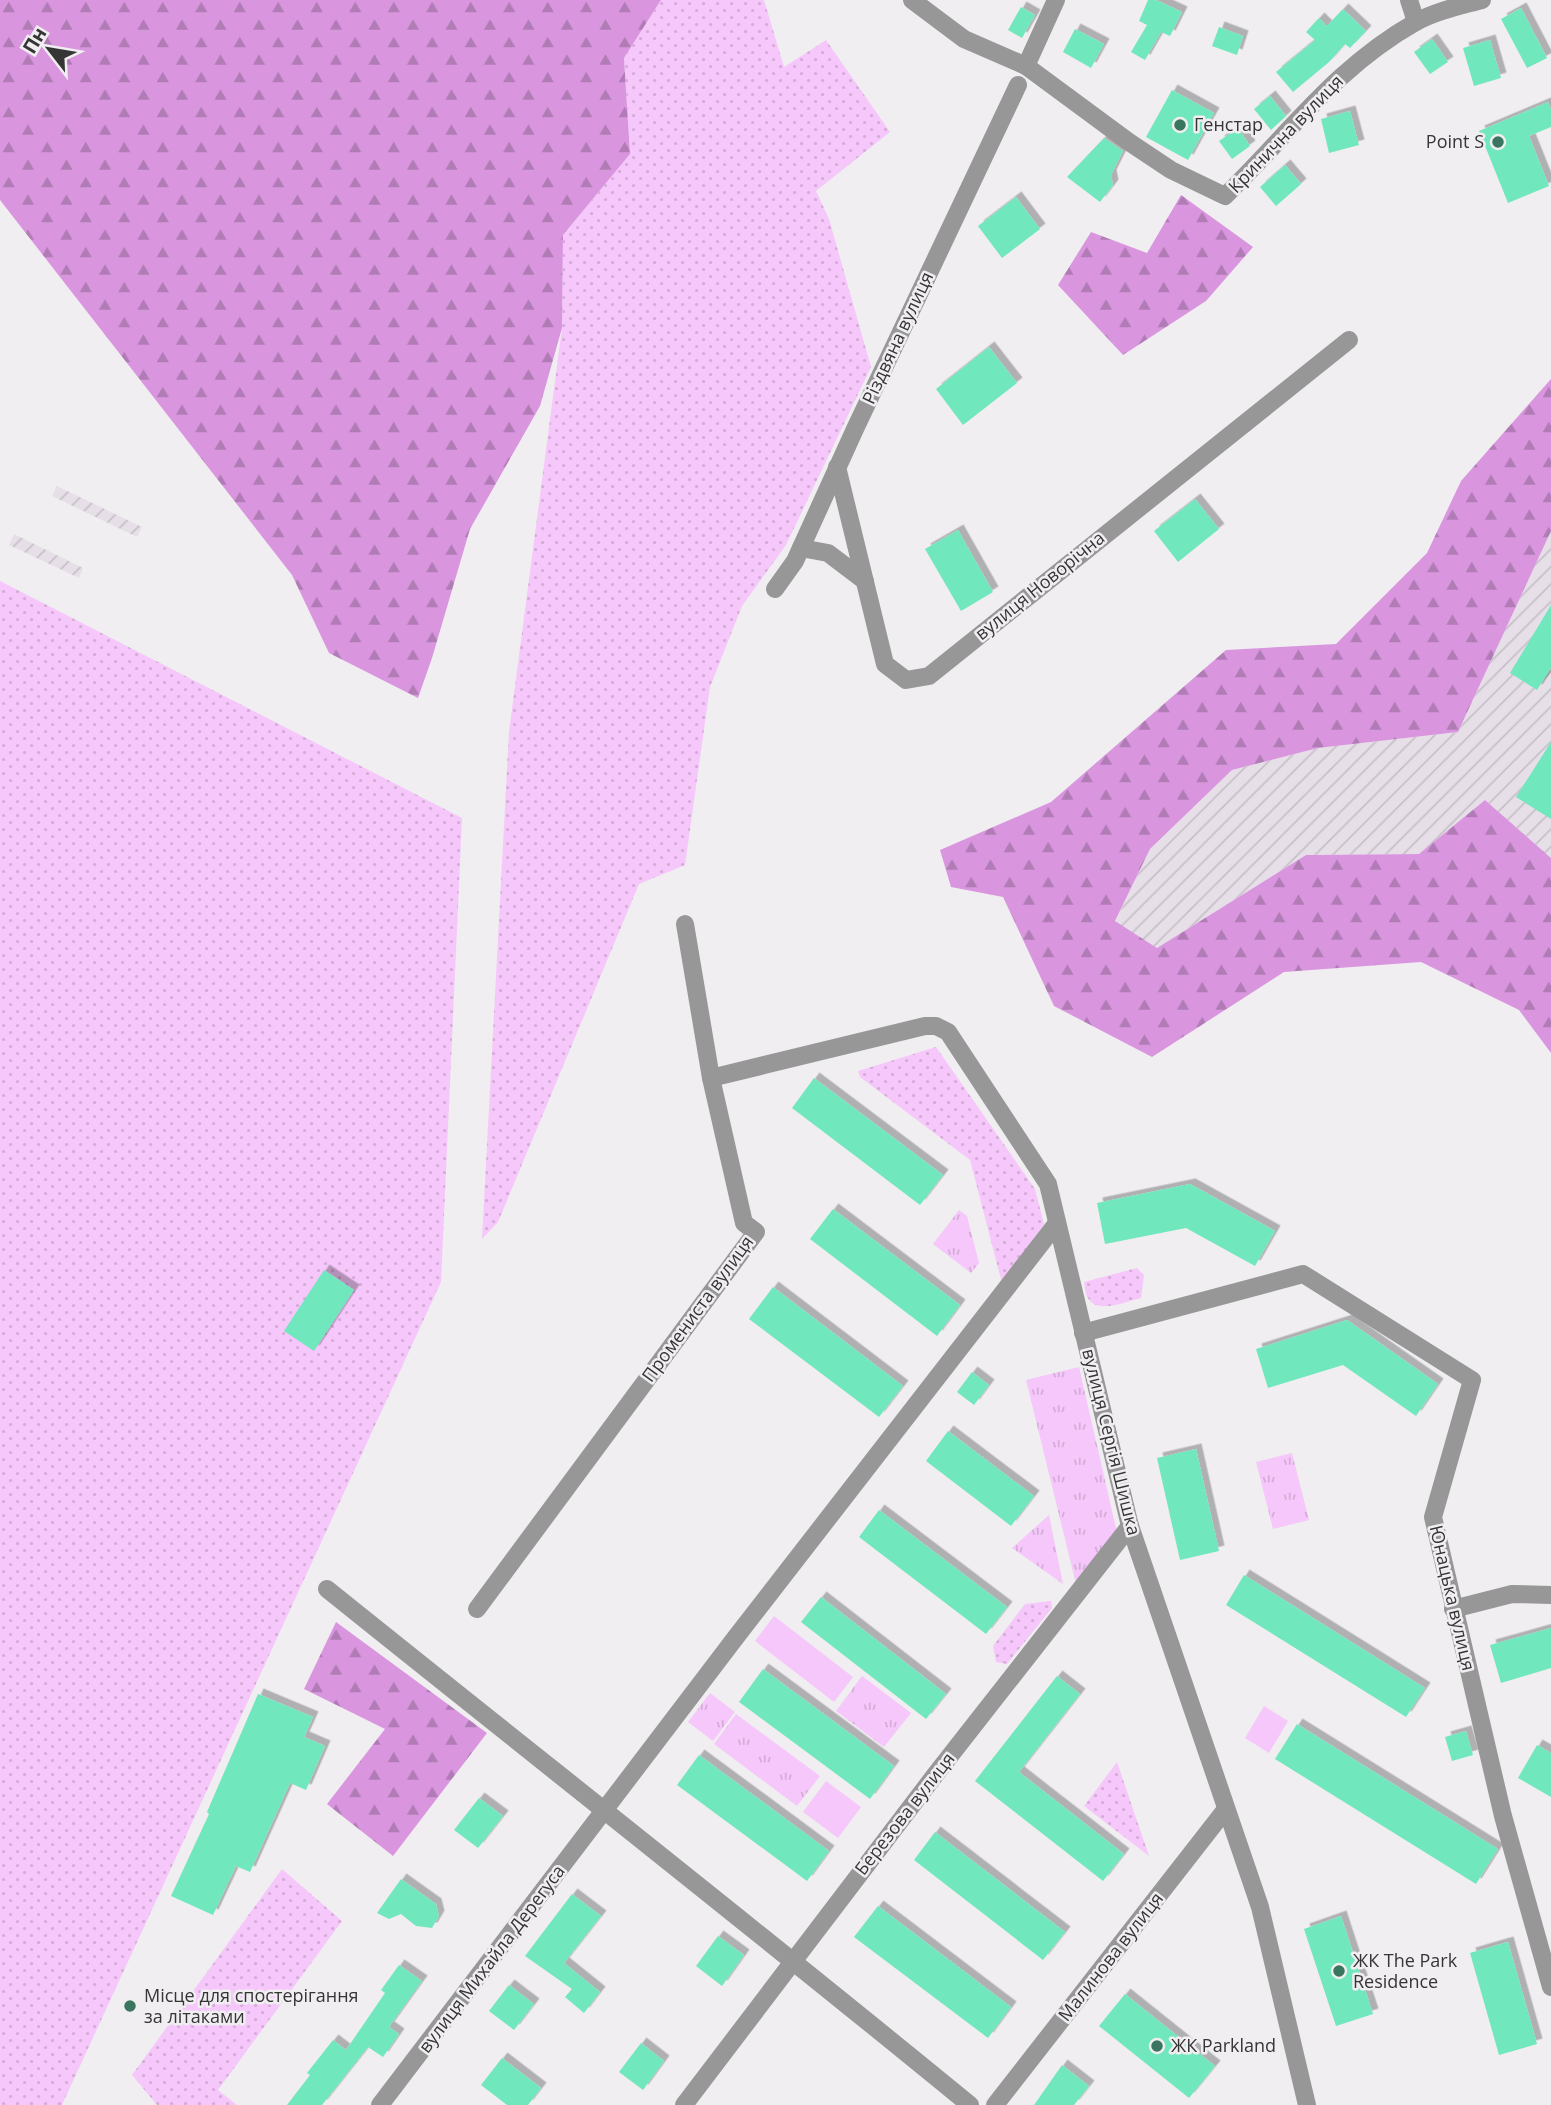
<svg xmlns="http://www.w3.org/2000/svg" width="1551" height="2105" font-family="'Open Sans',sans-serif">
<defs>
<pattern id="industrial-furrows" width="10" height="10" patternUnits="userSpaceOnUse" patternTransform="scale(1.75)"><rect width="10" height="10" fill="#e7dfe8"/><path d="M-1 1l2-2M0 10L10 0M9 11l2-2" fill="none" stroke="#c7c0c8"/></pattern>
<pattern id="grass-dots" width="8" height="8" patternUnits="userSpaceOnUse" patternTransform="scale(1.75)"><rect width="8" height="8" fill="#f6c7fa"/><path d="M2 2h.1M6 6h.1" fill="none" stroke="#d4acd7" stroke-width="1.8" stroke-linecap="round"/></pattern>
<pattern id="forest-firs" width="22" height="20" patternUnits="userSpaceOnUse" patternTransform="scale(1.75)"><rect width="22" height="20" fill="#d996df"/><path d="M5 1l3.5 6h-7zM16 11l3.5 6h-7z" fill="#b17bb6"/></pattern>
<pattern id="park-tufts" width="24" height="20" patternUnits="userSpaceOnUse" patternTransform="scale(1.75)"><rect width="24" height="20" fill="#f6c7fa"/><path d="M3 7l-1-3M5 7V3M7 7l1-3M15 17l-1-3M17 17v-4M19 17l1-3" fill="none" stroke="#d4acd7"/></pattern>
<filter id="shadow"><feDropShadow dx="5.5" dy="-5.5" stdDeviation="0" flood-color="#0004"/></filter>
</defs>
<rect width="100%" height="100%" fill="#f0eef1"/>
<g fill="url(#industrial-furrows)">
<polygon points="57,486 142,527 137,537 52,496"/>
<polygon points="1551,531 1551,858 1485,800 1419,854 1306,855 1157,948 1115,922 1150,849 1232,770 1318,748 1458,732"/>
<polygon points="14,534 83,568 79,578 9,545"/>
</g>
<g fill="url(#grass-dots)">
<polygon points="661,0 764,0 784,67 826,40 890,132 816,191 829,219 871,367 786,545 742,606 710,687 685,865 639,884 498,1222 482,1239 509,732 562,328 563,235 630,154 624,58"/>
<polygon points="0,581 462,818 441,1282 62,2105 0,2105"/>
<polygon points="936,1047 1035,1189 1044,1224 1002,1283 970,1160 860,1077 858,1071"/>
<path d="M1137,1268L1144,1275L1141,1298C1127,1301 1097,1315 1088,1298C1085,1294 1085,1286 1084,1282Z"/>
<polygon points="1051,1601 1052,1608 1007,1664 996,1662 993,1646 1025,1604"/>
<polygon points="1117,1762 1149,1856 1084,1806"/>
<polygon points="282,1869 342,1921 218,2090 237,2105 157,2105 132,2075"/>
</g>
<g fill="url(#forest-firs)">
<polygon points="0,0 661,0 624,58 630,154 563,235 562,328 540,406 470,529 432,658 418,698 329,653 292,575 0,200"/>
<polygon points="1181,195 1253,247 1206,301 1123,355 1058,285 1091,232 1147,253"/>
<polygon points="1551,379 1551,531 1458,732 1318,748 1232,770 1150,849 1115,921 1157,948 1306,855 1419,854 1485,800 1551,858 1551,1053 1519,1010 1421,962 1284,972 1152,1057 1054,1006 1003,897 951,887 940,850 1051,802 1226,650 1336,644 1427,553 1461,481"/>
<polygon points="336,1622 487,1733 393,1856 327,1804 385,1729 304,1689"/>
</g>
<g fill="url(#park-tufts)">
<polygon points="959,1210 967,1216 979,1263 971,1273 933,1244"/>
<polygon points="1079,1367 1118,1537 1077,1588 1026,1380"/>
<polygon points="1292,1453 1309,1520 1273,1529 1256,1462"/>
<polygon points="1049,1515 1063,1584 1012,1548"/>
<polygon points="862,1676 911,1713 884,1747 836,1711"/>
<polygon points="710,1693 735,1712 713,1741 688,1722"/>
<polygon points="736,1714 820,1776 797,1806 714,1744"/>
</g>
<g fill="#f6c7fa">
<polygon points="774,1616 853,1677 834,1702 755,1641"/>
<polygon points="1264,1706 1288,1721 1269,1753 1245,1738"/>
<polygon points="826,1781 861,1807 838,1838 803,1812"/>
</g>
<g fill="#70e7bc" filter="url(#shadow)">
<polygon points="1148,0 1156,0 1182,12 1170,36 1161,32 1145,60 1131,52 1147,25 1139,21"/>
<polygon points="1021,7 1035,15 1022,38 1008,30"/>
<polygon points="1521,8 1547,58 1527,68 1501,19"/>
<polygon points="1343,9 1366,31 1350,48 1345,44 1329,62 1293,92 1276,72 1315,40 1306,32 1319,18 1327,26"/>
<polygon points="1219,27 1243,36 1237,55 1212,46"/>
<polygon points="1075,29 1104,44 1091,68 1063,52"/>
<polygon points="1432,39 1448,62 1430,74 1414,52"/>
<polygon points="1490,40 1501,78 1474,86 1463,48"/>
<polygon points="1172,90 1214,113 1188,160 1146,137"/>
<polygon points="1270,96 1286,116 1271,130 1254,109"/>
<polygon points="1548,102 1551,110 1551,127 1529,136 1549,186 1508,203 1479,131"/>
<polygon points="1350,111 1359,145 1329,153 1321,119"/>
<polygon points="1238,128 1250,146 1232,159 1219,141"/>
<polygon points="1104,138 1123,151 1111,175 1113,185 1100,202 1067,177"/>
<polygon points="1285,165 1301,184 1276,206 1260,187"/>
<polygon points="1016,197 1040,229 1002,258 978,226"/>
<polygon points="989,347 1017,383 963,425 936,389"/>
<polygon points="1195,499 1219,529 1178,562 1154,531"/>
<polygon points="958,530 993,592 961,611 925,549"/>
<polygon points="1551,605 1551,668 1537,690 1510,673"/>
<polygon points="1551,742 1551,819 1516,797"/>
<polygon points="814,1078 943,1175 920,1205 792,1108"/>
<polygon points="1190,1184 1275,1231 1255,1266 1186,1228 1105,1244 1097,1203"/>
<polygon points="833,1209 960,1305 937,1336 810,1239"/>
<polygon points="324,1270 354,1290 314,1351 284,1331"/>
<polygon points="773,1287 903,1386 879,1417 749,1319"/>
<polygon points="1347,1320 1438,1384 1416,1416 1343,1365 1268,1388 1256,1349"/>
<polygon points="972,1372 989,1385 974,1405 957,1392"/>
<polygon points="948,1431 1034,1496 1011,1526 926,1461"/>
<polygon points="1196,1449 1219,1551 1180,1560 1157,1458"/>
<polygon points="879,1510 1007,1607 986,1634 859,1537"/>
<polygon points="1244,1575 1425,1688 1406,1717 1226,1605"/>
<polygon points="821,1597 946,1694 926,1719 801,1622"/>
<polygon points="1551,1628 1551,1668 1501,1683 1490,1645"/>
<polygon points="763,1669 894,1766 870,1799 739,1702"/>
<polygon points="1057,1676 1080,1694 1019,1772 1124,1854 1103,1881 975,1781"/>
<polygon points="258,1694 313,1717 304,1737 325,1746 306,1790 290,1783 250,1872 236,1866 213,1915 171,1896 209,1814 207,1812"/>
<polygon points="1297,1724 1498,1849 1476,1884 1275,1759"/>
<polygon points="1466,1731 1473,1755 1452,1761 1445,1737"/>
<polygon points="1537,1745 1551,1753 1551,1797 1518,1778"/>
<polygon points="699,1755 829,1851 807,1881 677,1785"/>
<polygon points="479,1798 503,1816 478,1848 454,1830"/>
<polygon points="935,1832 1065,1932 1043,1960 914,1860"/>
<polygon points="401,1879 436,1904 439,1916 432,1928 416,1926 401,1914 389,1919 377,1913"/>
<polygon points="572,1894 601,1916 564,1963 600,1992 584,2013 565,1997 572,1989 525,1956"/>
<polygon points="878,1906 1011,2007 988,2038 854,1937"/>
<polygon points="1341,1916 1373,2014 1336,2026 1304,1929"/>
<polygon points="718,1936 744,1955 722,1986 696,1966"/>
<polygon points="1508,1942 1537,2044 1499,2055 1470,1953"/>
<polygon points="399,1965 422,1981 389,2027 399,2034 383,2057 368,2047 322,2105 287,2105 310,2075 307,2073 333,2040 346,2050 385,1993 381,1990"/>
<polygon points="509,1985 534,2004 514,2030 489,2011"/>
<polygon points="1125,1994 1215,2066 1189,2098 1099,2026"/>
<polygon points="641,2043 664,2061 643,2090 619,2072"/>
<polygon points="502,2058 541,2088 528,2105 507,2105 481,2085"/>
<polygon points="1062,2065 1089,2086 1074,2105 1034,2105"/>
</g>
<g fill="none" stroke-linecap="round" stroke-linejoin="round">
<g stroke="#979798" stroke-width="18">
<path d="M912,0L964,39L1026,66L1129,142L1171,170L1225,196C1289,134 1336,67 1416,22C1436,11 1460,6 1482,0"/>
<polyline points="1409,0 1416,22"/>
<polyline points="1026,66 1056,0"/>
<polyline points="837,467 885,664 906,680 929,676 1349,340"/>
<polyline points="801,548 828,553 865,581"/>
<polyline points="775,589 795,561 855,429 1018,85"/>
<polyline points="711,1078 925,1026 936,1026 948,1032 1048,1184 1130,1526 1260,1907 1307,2105"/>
<polyline points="1083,1333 1303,1274 1472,1380 1433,1517 1503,1816 1551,1987"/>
<path d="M327,1589C541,1761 758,1931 970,2105"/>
<polyline points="477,1609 756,1232 744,1223 711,1078 685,924"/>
<polyline points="1453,1609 1512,1594 1551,1595"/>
<polyline points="380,2105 736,1637 1057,1223"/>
<polyline points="684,2105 935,1775 1130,1526"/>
<polyline points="995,2105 1226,1809"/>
</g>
</g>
<g fill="#3a755f" stroke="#f0eef1" stroke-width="2.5">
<circle cx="1180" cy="125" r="7"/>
<circle cx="1498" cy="142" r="7"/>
<circle cx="1339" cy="1971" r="7"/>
<circle cx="130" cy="2006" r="7"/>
<circle cx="1157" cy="2046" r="7"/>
</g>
<g text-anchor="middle" stroke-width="5" stroke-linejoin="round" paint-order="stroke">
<g font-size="18" fill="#363536" stroke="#f0eef1" text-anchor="start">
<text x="1194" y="131">Генстар</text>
<text x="1484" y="148" text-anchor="end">Point S</text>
<text x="1353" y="1967">ЖК The Park<tspan x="1353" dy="21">Residence</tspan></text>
<text x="144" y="2002">Місце для спостерігання<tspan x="144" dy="21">за літаками</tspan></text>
<text x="1171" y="2052">ЖК Parkland</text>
</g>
<g font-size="18" fill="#363536" stroke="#f0eef1">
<text transform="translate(1286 134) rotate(-46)" y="6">Кринична вулиця</text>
<text transform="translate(898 338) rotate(-65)" y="6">Різдвяна вулиця</text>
<text transform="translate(1040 586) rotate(-39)" y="6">вулиця Новорічна</text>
<text transform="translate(698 1309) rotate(-54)" y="6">Промениста вулиця</text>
<text transform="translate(1111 1442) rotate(76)" y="6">вулиця Сергія Шишка</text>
<text transform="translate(1452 1598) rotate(77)" y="6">Юнацька вулиця</text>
<text transform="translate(905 1814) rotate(-52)" y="6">Березова вулиця</text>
<text transform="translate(1111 1957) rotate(-52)" y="6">Малинова вулиця</text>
<text transform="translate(492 1959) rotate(-53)" y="6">вулиця Михайла Дерегуса</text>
</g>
</g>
<g transform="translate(49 49) rotate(301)" stroke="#f0eef1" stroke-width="5" paint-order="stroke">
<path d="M0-5L12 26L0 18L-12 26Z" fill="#363536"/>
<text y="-10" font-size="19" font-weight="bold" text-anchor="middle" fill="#363536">Пн</text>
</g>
</svg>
